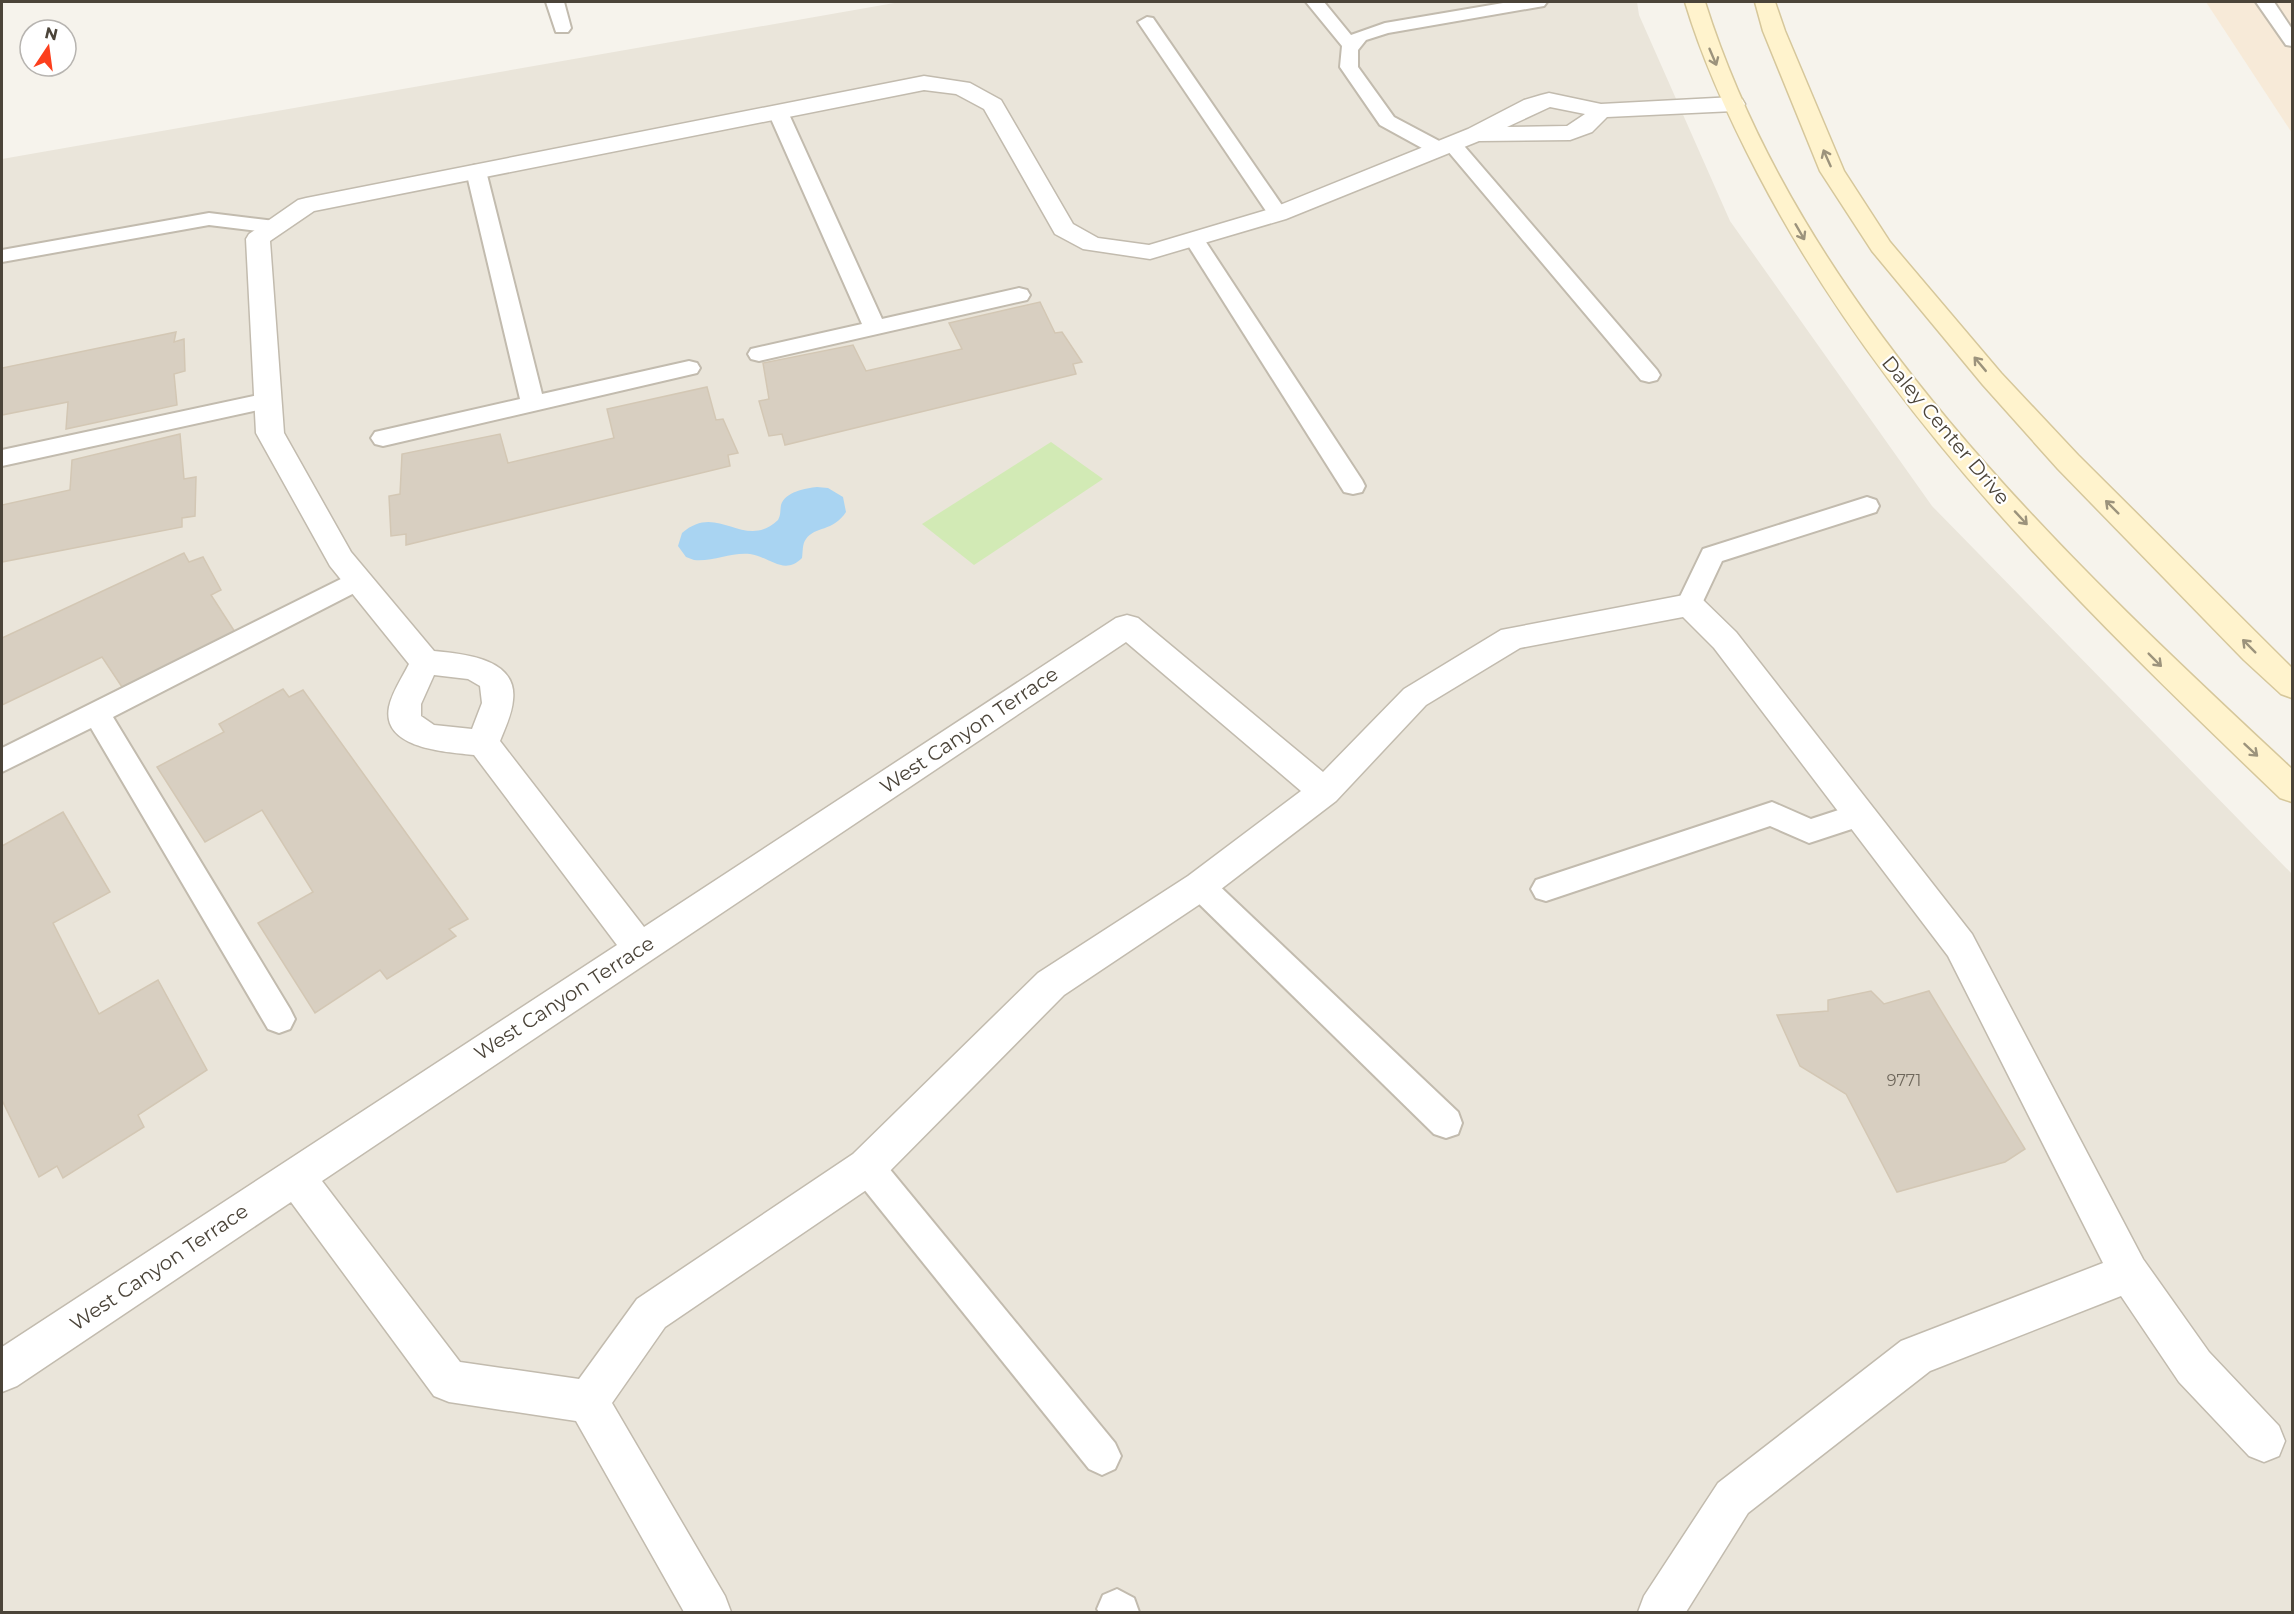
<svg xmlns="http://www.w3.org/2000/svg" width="2294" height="1614" font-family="Montserrat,sans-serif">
<rect width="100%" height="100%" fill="#f6f3ec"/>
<polygon fill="#eae5da" points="900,2 1637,2 1639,15 1730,221 1932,506 2292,874 2292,1612 2,1612 2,159"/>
<polygon fill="#f7ead8" points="2206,2 2292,2 2292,133"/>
<polygon fill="#d2eab5" points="1051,442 1103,479 974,565 922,524"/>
<path fill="#a9d4f2" d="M817,487L828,488L843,497L846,512C833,532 815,526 806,539C802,544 803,552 802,558C784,576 770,557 750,554C731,552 713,562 694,560L686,557L678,546L682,533C718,501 744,552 778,520C781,514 780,511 781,505C785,492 806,488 817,487Z"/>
<g fill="#d8cfc1" stroke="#d3c7b4" stroke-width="1.5">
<polygon points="1040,302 1055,333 1062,332 1082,362 1073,364 1076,374 785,445 782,434 769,436 759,401 769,399 763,363 853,345 866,371 962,349 949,323"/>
<polygon points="176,332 174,342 184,339 185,371 174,374 177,405 66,429 68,402 2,415 2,368"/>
<polygon points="707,387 716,420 723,419 738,453 728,455 730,466 406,545 406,534 391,536 389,496 400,494 402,454 500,434 508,463 614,438 607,409"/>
<polygon points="180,434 184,479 196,477 195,516 182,518 182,527 2,562 2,505 70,490 72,460"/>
<polygon points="184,553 189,562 203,557 221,590 211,595 235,632 122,687 102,657 2,705 2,638"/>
<polygon points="283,689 289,697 303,690 468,919 449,929 456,936 387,979 380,970 315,1013 258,923 313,892 262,810 205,842 157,767 224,732 219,724"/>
<polygon points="63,812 110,892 53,923 99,1014 158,980 207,1070 138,1115 144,1127 63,1178 57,1166 39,1177 2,1100 2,846"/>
<polygon points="1871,991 1884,1004 1929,991 2025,1149 2005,1162 1897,1192 1846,1094 1800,1066 1777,1015 1828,1011 1828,1000"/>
</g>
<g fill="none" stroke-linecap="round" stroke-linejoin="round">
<g stroke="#c2bbae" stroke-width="4">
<g id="service">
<polygon points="546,2 564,2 571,28 568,32 556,32"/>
<polygon points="1306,2 1324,2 1351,35 1385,23 1509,2 1547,2 1544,6 1538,7 1388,33 1366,40 1358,50 1358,67 1394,117 1443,143 1452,138 1459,140 1657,370 1660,375 1657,380 1649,382 1641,380 1447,150 1438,155 1431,153 1380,125 1340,67 1342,46"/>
<polygon points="2256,2 2274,2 2292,29 2292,46 2286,45"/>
<polygon points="1147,17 1153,18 1288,214 1285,218 1271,218 1268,214 1138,22"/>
<polygon points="778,106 788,112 882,319 1019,288 1027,290 1030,295 1027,300 759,361 751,359 748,354 751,349 862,324 768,112"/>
<polygon points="476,165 483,167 486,171 542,394 689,361 697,363 700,368 697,373 383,446 375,444 371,438 375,432 520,399 466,171 469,167"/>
<polygon points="209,213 275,221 282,223 285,227 282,231 275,233 209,225 2,262 2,250"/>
<polygon points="1194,233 1201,235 1204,239 1362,480 1365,486 1362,492 1353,494 1344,492 1184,239 1187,235"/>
<polygon points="268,393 276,396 280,401 276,406 2,466 2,450"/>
<polygon points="1867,497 1876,500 1879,506 1876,512 1722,561 1698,612 1689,614 1680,612 1676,605 1703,549"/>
<polygon points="357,571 366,573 370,580 366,587 113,717 290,1009 295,1019 290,1029 279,1033 268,1029 91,728 2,772 2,748"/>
<polygon points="1772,802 1811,819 1860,803 1870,807 1874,815 1870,823 1809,843 1770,826 1546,901 1536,898 1531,889 1536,880"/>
<polygon points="1200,874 1210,877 1458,1112 1462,1123 1458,1134 1446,1138 1434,1134 1190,895 1185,886 1190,877"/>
<polygon points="867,1151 879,1156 1115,1443 1121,1456 1115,1469 1102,1475 1089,1469 855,1178 850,1167 855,1156"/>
<polygon points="1117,1589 1134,1598 1139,1612 1099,1612 1097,1609 1103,1595"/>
</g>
</g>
<g stroke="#c2bbae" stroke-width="3">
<path id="minor" d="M924,76L970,83L1001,100L1073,224L1098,238L1149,245L1270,209L1468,129L1524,100L1541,95L1549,93L1601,104L1734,97L1742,99L1745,104L1742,109L1734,111L1607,117L1592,132L1570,140L1479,141L1286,219L1150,259L1083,249L1055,234L984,109L956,94L924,90L314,211L270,241L284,433L351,552L434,651C463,654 518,658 513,700C512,714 505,728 500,741L644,927L1116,618L1127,615L1138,618L1323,772L1404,689L1501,630L1689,594L1700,597L1736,632L1972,934L2143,1259L2209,1352L2279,1426L2285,1441L2279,1456L2264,1462L2249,1456L2179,1382L2121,1296L1930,1371L1748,1513L1686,1612H1638L1644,1596L1718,1483L1901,1341L2103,1263L1948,956L1714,648L1683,617L1520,648L1426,705L1336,801L1212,896L1064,995L881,1180L665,1327L612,1403L725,1596L731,1612H684L576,1421L449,1402L434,1396L291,1202L17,1386L2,1392V1347L617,945L474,755C447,752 381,749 389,707C392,692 402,678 409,664L330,566L256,433L246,239L249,234L298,200L306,198ZM1550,107L1585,114L1567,126L1507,127ZM1126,642L1301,791L1188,876L1038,973L853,1154L637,1299L579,1379L460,1362L322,1181ZM434,675L468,679L480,686L482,703L472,729L434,725L421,716V704Z"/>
</g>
<g stroke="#d6c79b" stroke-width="3">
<g id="secondary">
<path d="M1685,2H1705C1802,310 2063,556 2292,769V802L2280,798C2084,610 1885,418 1758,174C1729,118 1703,62 1685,2Z"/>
<polygon points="1755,2 1775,2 1785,31 1844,171 1890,242 2001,373 2078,455 2292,668 2292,698 2281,694 2244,660 2058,469 1983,385 1872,251 1820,171 1763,31"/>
</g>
</g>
<use href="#service" fill="#fff" fill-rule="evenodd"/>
<use href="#minor" fill="#fff" fill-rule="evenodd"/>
<use href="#secondary" fill="#fff3cd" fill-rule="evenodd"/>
</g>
<defs><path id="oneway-shaft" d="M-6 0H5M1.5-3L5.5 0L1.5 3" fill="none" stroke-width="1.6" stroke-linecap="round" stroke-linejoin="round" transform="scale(1.5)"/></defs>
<g stroke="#9c937c">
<use href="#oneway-shaft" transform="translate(1713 57) rotate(67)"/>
<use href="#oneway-shaft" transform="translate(1827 158) rotate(-114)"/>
<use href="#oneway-shaft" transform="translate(1800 232) rotate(60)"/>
<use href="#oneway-shaft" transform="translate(1980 364) rotate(-130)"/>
<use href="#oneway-shaft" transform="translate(2112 507) rotate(-135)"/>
<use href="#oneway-shaft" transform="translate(2021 518) rotate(47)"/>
<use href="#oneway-shaft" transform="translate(2249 646) rotate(-135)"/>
<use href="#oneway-shaft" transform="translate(2155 660) rotate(45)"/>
<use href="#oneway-shaft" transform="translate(2251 750) rotate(43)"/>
</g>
<g text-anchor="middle" stroke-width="4.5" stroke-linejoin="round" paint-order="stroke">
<g font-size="16" fill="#6e675b">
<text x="1904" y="1086">9771</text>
</g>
<g font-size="20" fill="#4b4439" stroke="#fff">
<text transform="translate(1946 430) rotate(50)" y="7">Daley Center Drive</text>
<text transform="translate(969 730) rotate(-34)" y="7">West Canyon Terrace</text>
<text transform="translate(564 998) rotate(-33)" y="7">West Canyon Terrace</text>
<text transform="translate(159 1267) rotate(-34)" y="7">West Canyon Terrace</text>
</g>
</g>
<rect width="2294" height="1614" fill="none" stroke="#4b4439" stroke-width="6"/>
<g transform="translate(48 48) rotate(13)"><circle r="28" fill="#ffffff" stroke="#b7b4b0" stroke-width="1.5"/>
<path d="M0-4.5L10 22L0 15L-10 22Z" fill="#fc3f1d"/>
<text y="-9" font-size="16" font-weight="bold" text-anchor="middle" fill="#4b4439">N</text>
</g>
</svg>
